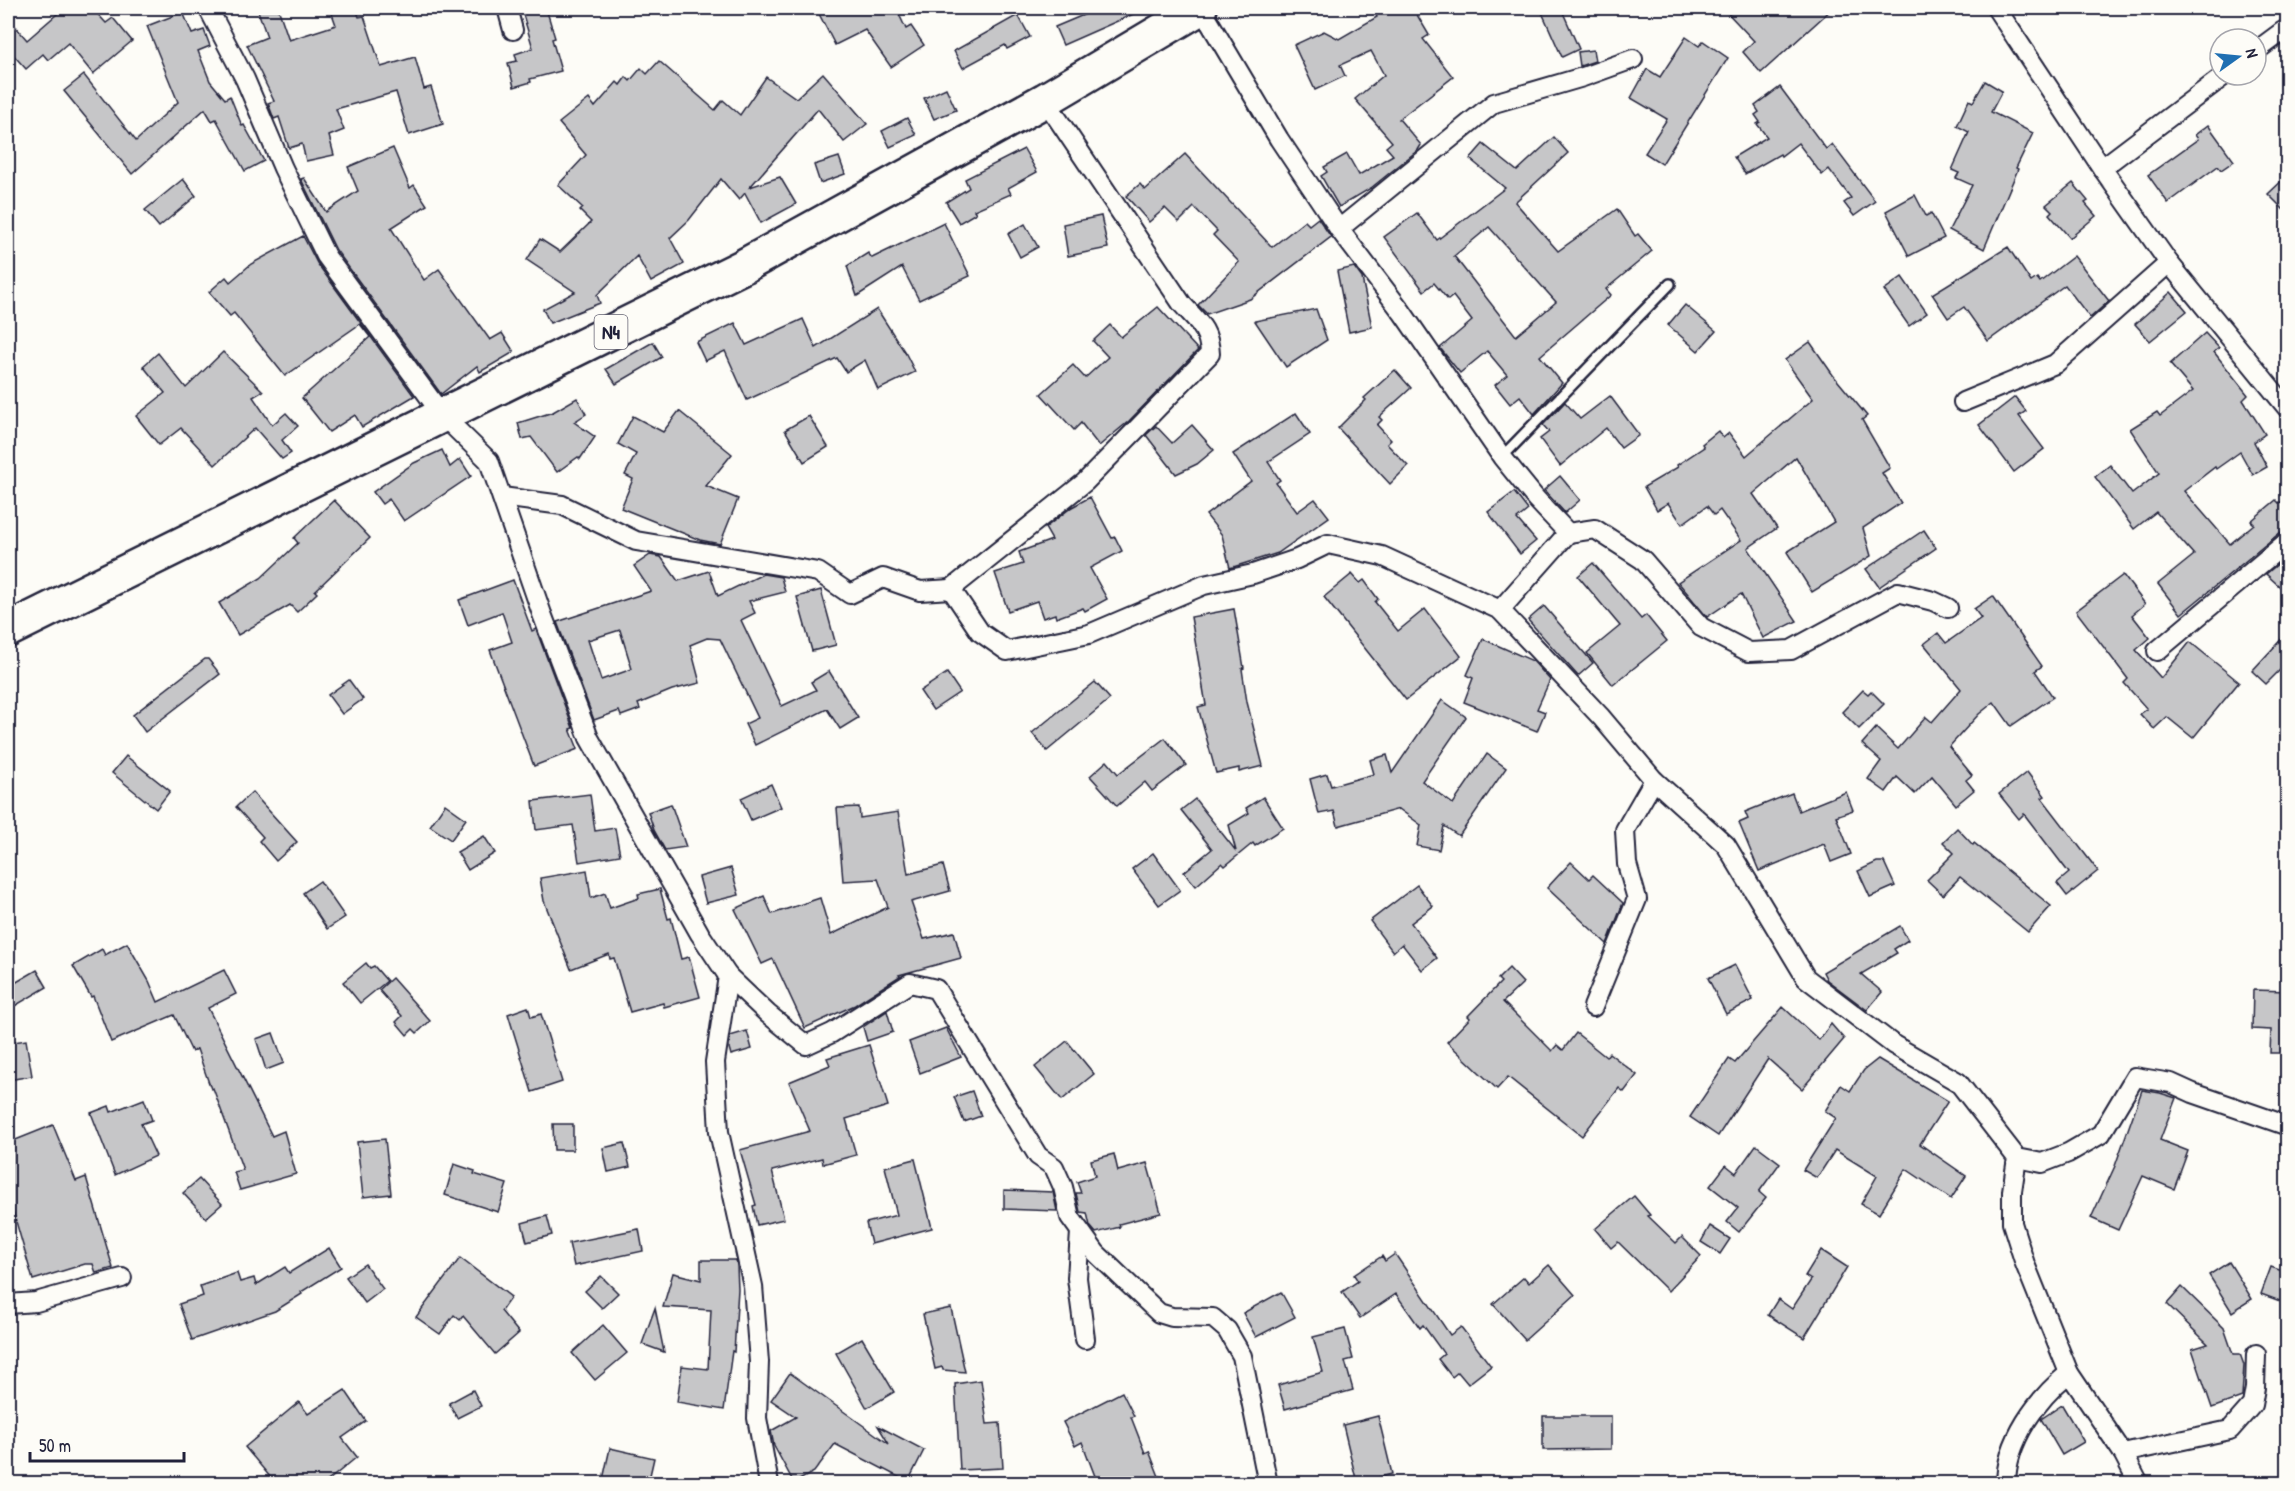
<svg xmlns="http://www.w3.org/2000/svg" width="2295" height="1491" font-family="'Patrick Hand',sans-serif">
<rect width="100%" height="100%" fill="#fdfcf7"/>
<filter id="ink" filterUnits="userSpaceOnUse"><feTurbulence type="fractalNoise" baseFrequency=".0167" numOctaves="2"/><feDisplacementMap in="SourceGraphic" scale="12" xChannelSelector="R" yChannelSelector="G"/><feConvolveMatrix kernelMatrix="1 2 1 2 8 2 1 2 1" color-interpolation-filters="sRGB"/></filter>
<g filter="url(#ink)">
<g fill="#c6c6c8" stroke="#22223b" stroke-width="1.5" fill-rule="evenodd">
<polygon points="64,8 92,8 106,23 113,18 132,41 93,74 68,43 48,60 43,54 26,69 8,49 8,18 27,40"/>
<polygon points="257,8 278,8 289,40 336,25 330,8 356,8 359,17 364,16 381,67 415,57 424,89 431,87 443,124 409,135 396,92 336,109 344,130 329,136 334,155 306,161 302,144 289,148 279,117 274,119 268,103 274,101 247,45 267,37"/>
<polygon points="521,8 546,8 555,38 552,39 561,71 530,79 531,82 514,87 508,63 517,61 515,54 533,48"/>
<polygon points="816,8 896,8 906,29 911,26 924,45 891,67 865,30 835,45"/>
<polygon points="1100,8 1147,8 1063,45 1055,27"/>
<polygon points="1384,8 1413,8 1429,35 1423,39 1453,77 1399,119 1421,145 1418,150 1371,188 1339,207 1321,176 1327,172 1324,167 1347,154 1359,175 1393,155 1386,147 1392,142 1355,99 1384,75 1371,51 1340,65 1345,76 1315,90 1294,45 1324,31 1339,39 1377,17 1375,13"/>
<polygon points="1540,8 1561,8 1579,49 1562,57"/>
<polygon points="1723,8 1833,8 1761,73 1743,52 1754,41"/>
<polygon points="183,12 192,34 204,30 210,46 198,51 210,81 225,99 230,96 242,126 244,125 264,161 245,171 216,119 212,121 205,109 132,174 64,91 84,75 136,141 178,102 147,26"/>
<polygon points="1018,15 1030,37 1007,49 1005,45 963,68 954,51"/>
<polygon points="1686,37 1699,46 1703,41 1728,58 1662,164 1645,153 1667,119 1631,98 1647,69 1660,77"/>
<polygon points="1593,50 1595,61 1580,66 1578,52"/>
<polygon points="659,61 715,110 723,100 740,115 766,77 796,98 823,73 867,124 844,142 818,109 750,187 780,177 796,204 761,223 745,193 739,200 721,179 689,220 670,238 684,264 651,282 637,256 597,295 600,303 550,323 543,309 575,292 527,260 540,239 560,252 591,222 580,211 583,208 558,185 586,155 559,123 589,99 595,107 617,82 620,85 626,77 630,81 641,68 647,74"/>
<polygon points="1985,81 2002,91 1991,112 2033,133 2016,168 2018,169 1984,249 1949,230 1972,185 1956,178 1959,173 1952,170 1969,132 1957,126 1969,100 1973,102"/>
<polygon points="1780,87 1826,149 1832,144 1875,201 1854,216 1844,203 1851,198 1829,169 1822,175 1798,143 1781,156 1780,154 1745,174 1734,157 1767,137 1757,124 1760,122 1755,115 1759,112 1755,106"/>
<polygon points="946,88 956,110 934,119 924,98"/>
<polygon points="907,118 916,135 890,147 882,131"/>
<polygon points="2208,125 2234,161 2221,170 2218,166 2168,203 2148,175 2198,139 2195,135"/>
<path d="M1554,137L1568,153L1515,202L1558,251L1617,209L1635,236L1638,234L1652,251L1606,289L1611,295L1540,356L1562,383L1534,414L1520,396L1510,404L1495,385L1507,375L1487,351L1460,373L1440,348L1472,321L1453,296L1448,300L1434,283L1424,291L1384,237L1417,213L1437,240L1505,188L1470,159L1483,144L1517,171ZM1489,227L1556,302L1516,336L1454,256Z"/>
<polygon points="393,148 410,188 414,185 427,205 391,228 424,280 439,269 490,340 502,333 514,352 480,372 477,366 441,394 336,250 301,179 304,178 326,212 358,191 348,167"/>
<polygon points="1024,149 1037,172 1008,188 1011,194 974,210 976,213 959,223 946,202 969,188 965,179"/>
<polygon points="1185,154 1272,247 1305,221 1309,225 1318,218 1331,237 1250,299 1207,314 1198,305 1239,262 1213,235 1217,231 1194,207 1179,222 1165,208 1149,222 1126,196 1140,184 1145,190"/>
<polygon points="839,157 845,174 820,183 814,165"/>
<polygon points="2288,175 2288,214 2268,194"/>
<polygon points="183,179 196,196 159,227 145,210"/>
<polygon points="2073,183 2088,201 2085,203 2096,216 2070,238 2049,214 2052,211 2046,205"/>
<polygon points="1915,195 1926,216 1931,213 1944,238 1909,256 1886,211"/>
<polygon points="1101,216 1108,248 1068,256 1063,224"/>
<polygon points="944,223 970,276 919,300 902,267 857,296 847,266 868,253 872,258"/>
<polygon points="1025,224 1038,247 1020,257 1008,234"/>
<polygon points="303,236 317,263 414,396 362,427 355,415 329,432 302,398 370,337 360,324 285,376 234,313 230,316 209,292 226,277 230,282 251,264"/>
<polygon points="2008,247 2031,282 2037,278 2040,282 2074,256 2109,301 2090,318 2065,285 1988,341 1964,307 1948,318 1932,294"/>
<polygon points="1354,267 1362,278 1372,327 1349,332 1337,271"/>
<polygon points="1902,277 1927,313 1909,326 1884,290"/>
<polygon points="2171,292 2187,311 2150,341 2135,324"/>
<polygon points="1685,305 1716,331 1698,351 1668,325"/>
<polygon points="1158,307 1198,350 1129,421 1099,446 1081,423 1074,430 1041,394 1073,365 1085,378 1108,357 1093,341 1110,325 1121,337"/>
<polygon points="877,309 906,354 915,372 878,390 865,360 846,372 837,358 747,400 725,351 705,361 696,342 735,323 746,345 803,319 816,348"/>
<polygon points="1316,309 1327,340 1286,367 1255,321"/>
<polygon points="2205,333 2219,348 2214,352 2248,395 2243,400 2265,434 2254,442 2267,467 2253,475 2240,452 2216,469 2215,467 2184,491 2230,544 2254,524 2251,521 2276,500 2279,503 2288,497 2288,530 2281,532 2181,614 2158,584 2194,555 2156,512 2134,529 2095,477 2110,465 2132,494 2159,473 2130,429 2157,412 2160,416 2193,391 2170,364"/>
<polygon points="653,342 662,357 616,384 606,369"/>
<polygon points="1810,342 1833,375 1867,416 1862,420 1890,468 1882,473 1901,503 1863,528 1871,556 1812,592 1787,552 1834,522 1796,457 1753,494 1777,528 1748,548 1797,621 1763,638 1741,594 1707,617 1678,582 1741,540 1720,510 1714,515 1707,506 1682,524 1668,503 1657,510 1644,487 1678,467 1677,465 1704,447 1702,444 1718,431 1723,438 1729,433 1746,456 1813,399 1785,360"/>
<polygon points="223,352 263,391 253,397 272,425 286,413 298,426 282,440 291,453 282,459 255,428 215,465 181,428 159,445 136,416 165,393 143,366 158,353 186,388"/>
<polygon points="1395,370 1411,388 1379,417 1382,420 1377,425 1391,440 1387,444 1408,466 1390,484 1338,428 1366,400 1364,398"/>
<polygon points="1610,396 1639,435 1621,448 1606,428 1560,466 1540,439 1549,432 1543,425 1565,402 1580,419"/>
<polygon points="2015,397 2026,411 2019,416 2044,449 2014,472 1979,425"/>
<polygon points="577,398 586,414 574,422 595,437 580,459 578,457 557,472 531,437 522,439 518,423 553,412"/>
<polygon points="679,411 732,454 706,486 738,499 720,544 700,540 621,508 633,479 625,475 636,454 618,444 633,416 663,432"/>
<polygon points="1296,413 1310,434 1268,462 1280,480 1276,483 1297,512 1315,499 1329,517 1278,553 1230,568 1222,535 1206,515 1251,481 1233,454"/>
<polygon points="809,416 828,447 804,462 785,430"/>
<polygon points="1192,425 1214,450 1197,464 1176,474 1146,435 1156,426 1172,443"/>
<polygon points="442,450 450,467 460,459 471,476 404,521 389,499 382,504 373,492 414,463"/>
<polygon points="1560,476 1580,500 1565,513 1544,490"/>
<polygon points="1514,492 1528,510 1517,519 1536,541 1520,554 1488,512"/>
<polygon points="1090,497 1112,538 1115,537 1122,551 1090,568 1107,599 1085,611 1083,608 1056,618 1055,614 1043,618 1037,601 1008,611 995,573 1023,564 1019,552 1052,540 1045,528 1072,507"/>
<polygon points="334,500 370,538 315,591 317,593 297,612 290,605 238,635 219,603 261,578 298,543 294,538"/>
<polygon points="1924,530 1936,548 1879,587 1866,569"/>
<path d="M650,555L661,557L678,581L709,571L718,596L763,574L781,577L785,592L749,601L755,613L741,620L782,706L816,690L811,682L829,671L858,718L840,729L827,709L755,745L745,724L758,718L720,639L707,638L690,645L700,683L672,690L638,704L640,709L621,716L619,711L594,720L557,622L651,591L634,566ZM620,630L632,669L601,680L588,640Z"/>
<polygon points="2285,558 2288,561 2288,594 2266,574"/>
<polygon points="1593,563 1641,619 1646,615 1667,641 1613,685 1587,653 1620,626 1578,576"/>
<polygon points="1352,574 1360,583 1364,580 1378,599 1375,602 1398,631 1425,609 1461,656 1406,700 1324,597"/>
<polygon points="2123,575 2145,604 2132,615 2150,638 2136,650 2161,678 2190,642 2239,682 2193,738 2167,717 2154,729 2140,714 2147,709 2124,683 2128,679 2076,611"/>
<polygon points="513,580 532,631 536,629 573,728 570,729 578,749 534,766 490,650 512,642 502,612 468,625 459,600"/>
<polygon points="821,590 836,645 812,651 797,597"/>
<polygon points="1993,596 2042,666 2035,671 2053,697 2011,726 1994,702 1979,714 1949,747 1972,775 1966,780 1974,790 1956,805 1932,776 1915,794 1897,777 1886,792 1868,779 1881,761 1862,744 1876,728 1898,749 1926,717 1932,722 1961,689 1924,644 1938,633 1946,643 1981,618 1974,609"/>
<polygon points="1544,606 1593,663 1578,676 1528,620"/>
<polygon points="1234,609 1244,668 1242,669 1247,702 1263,766 1239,772 1239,768 1216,773 1198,707 1206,705 1191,617"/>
<polygon points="2288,632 2288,662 2266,684 2252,671"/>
<polygon points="1483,639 1533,661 1550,680 1537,709 1545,712 1537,731 1464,702 1473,678 1467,675"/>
<polygon points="205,659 208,659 220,674 145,732 133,715"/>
<polygon points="947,673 960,692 933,710 920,691"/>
<polygon points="349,680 363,699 342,714 328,695"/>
<polygon points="1095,682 1110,699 1047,751 1032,733"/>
<polygon points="1863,690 1868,694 1871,691 1884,704 1859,729 1842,712"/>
<polygon points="1442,700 1466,717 1422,781 1453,804 1487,754 1506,768 1459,836 1444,826 1439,850 1417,846 1421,825 1399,809 1338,826 1334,811 1319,814 1310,779 1327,774 1331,786 1374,774 1370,760 1387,755 1392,773"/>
<polygon points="1165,738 1186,765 1152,791 1145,782 1117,806 1090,776 1107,761 1118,774"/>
<polygon points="126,756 170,791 156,809 112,773"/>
<polygon points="2027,772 2045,796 2042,798 2098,871 2067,896 2057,883 2069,873 2024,814 2019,819 1999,794"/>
<polygon points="771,784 781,807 751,820 741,798"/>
<polygon points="252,792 297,842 276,861 259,841 263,837 236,807"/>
<polygon points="1846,792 1853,810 1836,816 1851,854 1831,862 1824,844 1759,871 1739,823 1748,819 1745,812 1792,793 1799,811"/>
<polygon points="590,794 595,831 615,828 620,855 579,862 573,825 536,830 533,801"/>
<polygon points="1263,797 1283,828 1255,846 1253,843 1225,866 1222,863 1196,886 1184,872 1212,849 1181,810 1195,799 1236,851 1229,825 1249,813 1246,808"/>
<polygon points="445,804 466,819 451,840 430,826"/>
<polygon points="671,804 686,847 665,850 654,830 648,812"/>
<polygon points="859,807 860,818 898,812 908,874 943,865 950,891 911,902 924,939 954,932 961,958 899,975 900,976 855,1005 805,1028 773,959 762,964 735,909 764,896 772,914 820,898 831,935 888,907 878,879 843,881 837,808"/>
<polygon points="1957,828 1973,845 1974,843 2051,906 2028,932 1960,877 1943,895 1927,880 1954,853 1943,842"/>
<polygon points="484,836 495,853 468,870 457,852"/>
<polygon points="1153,853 1180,890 1159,905 1132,869"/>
<polygon points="1571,862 1589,879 1593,875 1623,903 1607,944 1547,888"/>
<polygon points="1877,862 1884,862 1895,886 1870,897 1858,871"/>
<polygon points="731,868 739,895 706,903 699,877"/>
<polygon points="587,870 591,898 605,893 610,908 639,898 638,894 660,889 668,919 671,918 681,959 689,957 700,997 664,1007 663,1003 630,1012 614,958 610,959 609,954 571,969 544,901 540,878"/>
<polygon points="320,881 345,917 327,929 303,893"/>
<polygon points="1417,885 1433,906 1411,923 1437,958 1422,970 1402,944 1393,952 1370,921"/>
<polygon points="1900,926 1908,940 1894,949 1897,953 1861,974 1882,992 1867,1010 1827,980 1823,972"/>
<polygon points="127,943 149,981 158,1002 224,970 236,994 208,1008 272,1136 284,1131 296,1174 240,1190 234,1172 243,1170 213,1088 211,1089 197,1049 192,1052 174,1015 111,1042 93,996 91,997 73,966 102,949 105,955"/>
<polygon points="366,963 370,968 374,966 387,981 360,1003 343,982"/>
<polygon points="1735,965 1753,1000 1726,1014 1708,978"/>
<polygon points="1509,968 1523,983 1503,1002 1552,1051 1557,1045 1563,1050 1576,1033 1606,1057 1609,1053 1637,1075 1624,1092 1619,1088 1582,1136 1508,1077 1497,1089 1447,1042 1470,1018 1468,1016 1501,982 1498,979"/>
<polygon points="37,970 47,987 8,1010 8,987"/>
<polygon points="392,978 430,1021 417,1033 413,1029 407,1035 396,1022 402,1016 379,990"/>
<polygon points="2253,990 2288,991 2288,1053 2270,1053 2271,1030 2252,1029"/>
<polygon points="528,1007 531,1017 541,1014 562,1082 532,1092 508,1014"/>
<polygon points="1783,1007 1819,1040 1831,1024 1844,1039 1802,1089 1768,1059 1718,1136 1690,1117 1729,1059 1735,1063"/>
<polygon points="887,1011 893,1032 867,1041 863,1027"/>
<polygon points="946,1028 961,1057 920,1073 909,1042"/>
<polygon points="747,1031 752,1049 731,1055 729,1048 730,1036"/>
<polygon points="273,1033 284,1063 266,1070 256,1039"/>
<polygon points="26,1040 32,1076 8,1080 8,1043"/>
<polygon points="1067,1041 1094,1074 1062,1100 1035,1067"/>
<polygon points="869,1045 888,1106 846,1119 856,1155 823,1164 822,1158 772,1171 784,1219 757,1225 753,1206 756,1205 740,1150 810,1131 789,1082 830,1065 827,1058"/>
<polygon points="1878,1059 1948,1101 1920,1144 1966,1176 1951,1199 1906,1169 1879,1214 1861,1204 1877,1176 1835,1150 1817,1178 1803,1170 1836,1118 1825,1111 1841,1085 1850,1091 1864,1070"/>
<polygon points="2142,1090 2160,1093 2176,1098 2160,1140 2188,1151 2174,1189 2143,1176 2118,1230 2091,1218 2115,1166"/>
<polygon points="972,1091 981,1116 964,1122 954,1097"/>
<polygon points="144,1099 152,1120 141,1124 156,1156 115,1175 91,1113 109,1106 111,1112"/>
<polygon points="553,1124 573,1124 573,1150 554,1150"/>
<polygon points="53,1125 76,1181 86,1177 113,1268 96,1273 93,1264 85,1264 33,1280 8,1194 8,1143"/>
<polygon points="385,1139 391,1194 363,1197 357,1142"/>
<polygon points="624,1143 630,1167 608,1172 603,1148"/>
<polygon points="1756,1145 1780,1163 1759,1192 1766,1198 1739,1232 1727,1222 1738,1208 1710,1186 1726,1165 1736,1173"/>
<polygon points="1114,1154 1118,1171 1147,1163 1161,1213 1119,1224 1120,1227 1096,1233 1090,1226 1087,1213 1080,1212 1076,1193 1081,1193 1077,1182 1095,1176 1091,1160"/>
<polygon points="915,1159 932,1228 871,1244 866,1223 897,1215 885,1167"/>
<polygon points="454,1164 475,1171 474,1174 507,1184 498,1212 445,1195"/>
<polygon points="199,1179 222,1204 206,1218 183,1193"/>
<polygon points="1004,1190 1053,1192 1057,1211 1004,1209"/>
<polygon points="1634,1196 1650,1215 1648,1216 1676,1243 1682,1237 1701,1256 1668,1291 1618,1242 1611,1248 1595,1229"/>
<polygon points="547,1216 552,1235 527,1242 522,1223"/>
<polygon points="1710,1226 1730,1239 1720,1254 1701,1242"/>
<polygon points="639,1229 643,1251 574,1266 569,1243"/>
<polygon points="329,1248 341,1267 301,1292 302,1294 275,1311 192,1340 179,1304 203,1296 200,1286 237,1273 240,1282 254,1278 256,1285 285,1267 289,1273"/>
<polygon points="1821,1250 1847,1267 1804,1338 1768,1315 1778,1299 1792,1309 1811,1280 1805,1276"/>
<polygon points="1395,1254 1450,1335 1461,1327 1491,1366 1468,1384 1458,1372 1452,1377 1438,1359 1444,1354 1423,1325 1420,1328 1396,1294 1360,1318 1342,1292 1358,1281 1354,1275 1382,1256 1385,1261"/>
<polygon points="460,1258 511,1297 501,1311 519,1333 495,1354 463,1316 460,1320 454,1315 440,1334 416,1317"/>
<polygon points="701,1260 736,1260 737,1266 738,1289 734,1352 732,1351 724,1410 677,1402 682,1366 708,1369 711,1310 663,1307 673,1273 701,1280"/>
<polygon points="2229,1262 2252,1299 2232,1312 2209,1275"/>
<polygon points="365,1264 383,1289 365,1303 346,1277"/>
<polygon points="1549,1265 1575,1295 1525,1340 1493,1304 1524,1277 1529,1283"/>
<polygon points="2271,1267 2288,1273 2288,1304 2261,1294"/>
<polygon points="601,1276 618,1293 602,1308 585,1291"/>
<polygon points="2182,1287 2224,1328 2233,1354 2240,1354 2244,1365 2242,1397 2212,1408 2192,1349 2208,1344 2167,1304"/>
<polygon points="1281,1292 1295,1317 1256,1337 1243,1313"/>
<polygon points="655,1308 664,1352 642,1344"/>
<polygon points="951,1308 965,1372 943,1370 942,1367 935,1369 923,1314"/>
<polygon points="603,1325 627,1353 595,1380 572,1353"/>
<polygon points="1345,1329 1353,1359 1345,1361 1353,1390 1285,1409 1278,1385 1323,1372 1313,1337"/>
<polygon points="862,1338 894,1392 867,1408 836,1353"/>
<polygon points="790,1373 889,1444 878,1426 924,1450 908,1482 835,1444 814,1472 794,1483 774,1446 771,1431 796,1417 771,1400"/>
<polygon points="981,1380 987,1424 1000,1423 1003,1468 960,1470 955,1384"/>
<polygon points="345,1390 366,1421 342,1438 357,1457 324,1484 276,1484 245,1447 299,1402 308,1414"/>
<polygon points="473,1390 481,1406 457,1418 449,1403"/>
<polygon points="1122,1392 1134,1416 1131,1417 1145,1453 1149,1451 1162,1484 1098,1484 1082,1442 1075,1446 1063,1422"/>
<polygon points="2062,1405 2084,1442 2062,1455 2041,1419"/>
<polygon points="1378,1416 1392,1474 1357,1483 1343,1425"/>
<polygon points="1543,1416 1611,1416 1611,1449 1543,1450"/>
<polygon points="610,1448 654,1458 648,1484 602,1484"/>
</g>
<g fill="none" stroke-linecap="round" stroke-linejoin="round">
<g stroke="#22223b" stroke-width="14">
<polyline id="lane" points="1502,457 1670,284"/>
</g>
<g stroke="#22223b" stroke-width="22">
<g id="street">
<polyline points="208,8 245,79 283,168 326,256 443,416 489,461 542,614 589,738 700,934 728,976 715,1062 719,1132 753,1286 759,1362 757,1418 769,1484"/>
<polyline points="507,8 513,30"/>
<polyline points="1201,8 1279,139 1339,229 1402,312 1502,457 1536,499 1568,533 1595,529 1643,560 1701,627 1749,652 1791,650 1898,592 1933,601 1948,608"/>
<polyline points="1996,8 2102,168 2169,263 2288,409"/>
<polyline points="2256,51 2283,31"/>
<polyline points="2102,168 2225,75"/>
<polyline points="1339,229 1494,103 1583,77 1633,59"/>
<polyline points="1963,402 2055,364 2169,263"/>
<path d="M502,497L562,505L636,541L818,572L850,594L883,578L920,591L951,589L1085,482L1210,354C1209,329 1198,322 1182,304L1045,100"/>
<polyline points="951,589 980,632 1007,651 1089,634 1204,585 1253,574 1297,559 1328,544 1382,556 1500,610 1601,717 1654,780 1726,845 1806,978 1894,1045 1958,1082 2017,1158 2012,1191 2012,1223 2025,1264 2069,1373 2123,1453 2139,1484"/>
<polyline points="1500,610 1568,533"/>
<polyline points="2157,651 2288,541"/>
<polyline points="728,976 768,1014 806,1045 832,1033 910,983 936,989 1038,1156 1054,1167 1063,1187 1070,1217 1096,1253 1159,1313 1172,1317 1213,1318 1227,1330 1242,1356 1268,1484"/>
<polyline points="1593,1007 1637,899 1627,864 1625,830 1654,780"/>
<polyline points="2017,1158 2042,1163 2068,1153 2101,1134 2135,1077 2171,1083 2193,1093 2288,1126"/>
<polyline points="1080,1232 1077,1278 1085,1339"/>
<polyline points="8,1304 36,1302 122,1278"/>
<polyline points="2123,1453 2230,1430 2252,1405 2255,1388 2256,1354"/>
<path d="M2006,1484C2006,1441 2037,1399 2069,1373"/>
</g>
</g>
<g stroke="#22223b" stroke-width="38">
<polyline id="highway" points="8,630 744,266 1045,100 1200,8"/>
</g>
<use href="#lane" stroke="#fdfcf7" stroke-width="9"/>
<use href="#street" stroke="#fdfcf7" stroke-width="18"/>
<use href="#highway" stroke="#fdfcf7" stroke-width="33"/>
</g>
</g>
<g text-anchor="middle" stroke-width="5" stroke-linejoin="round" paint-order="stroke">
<rect fill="#fdfcf7" stroke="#646373" stroke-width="1.5" x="594.5" y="315" width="33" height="34" rx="4.5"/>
<g font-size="20" font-weight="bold" fill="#22223b">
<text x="611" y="339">N4</text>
</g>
</g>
<rect width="2295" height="1491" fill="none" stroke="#fdfcf7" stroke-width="30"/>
<rect x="15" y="15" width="2265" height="1461" fill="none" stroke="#22223b" stroke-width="2" filter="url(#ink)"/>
<g transform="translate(2238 57) rotate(75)"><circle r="28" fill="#fdfcf7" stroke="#a5a5ac" stroke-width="1.5"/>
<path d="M0-4.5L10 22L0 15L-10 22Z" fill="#1f6fb2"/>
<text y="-9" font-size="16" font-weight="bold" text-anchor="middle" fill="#22223b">N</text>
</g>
<path d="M30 1452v9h154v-9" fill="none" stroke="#22223b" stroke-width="3"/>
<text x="39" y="1452" font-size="18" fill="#22223b" stroke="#fdfcf7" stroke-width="4.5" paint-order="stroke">50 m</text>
</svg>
